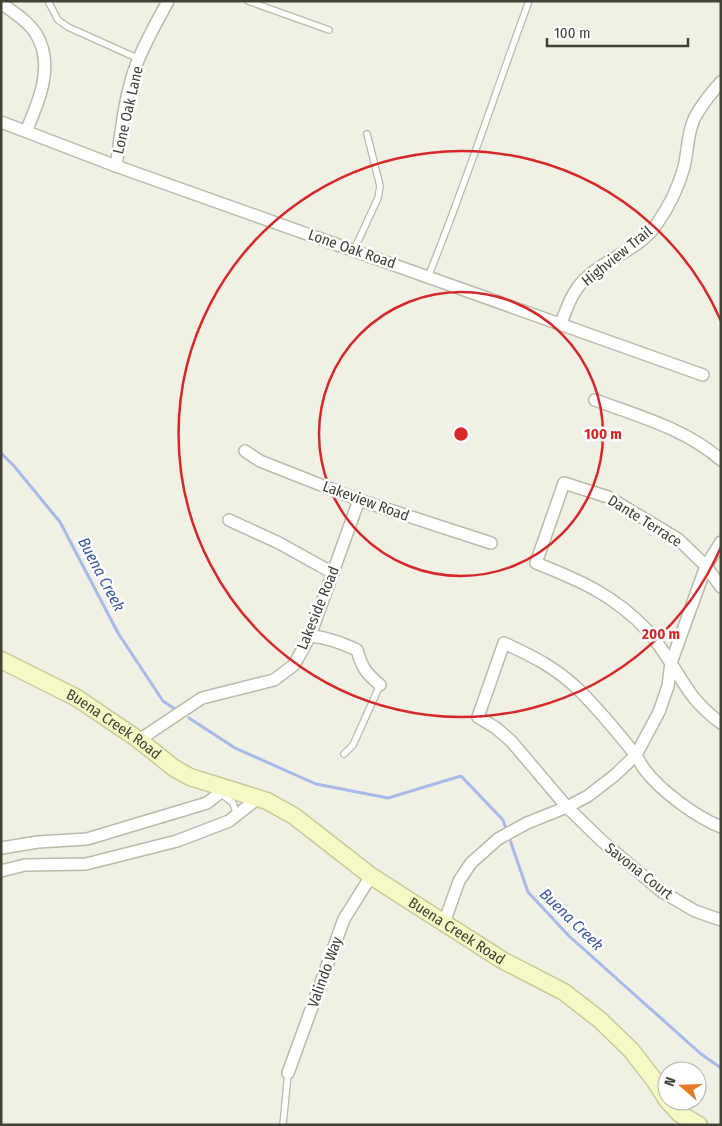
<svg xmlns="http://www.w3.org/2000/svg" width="722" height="1126" font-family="'Fira Sans Condensed',sans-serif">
<rect width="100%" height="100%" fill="#f0f0e5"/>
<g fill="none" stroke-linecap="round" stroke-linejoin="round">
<g stroke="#a6b9e8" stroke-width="3">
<polyline points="1,453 14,466 60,522 118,633 163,701 175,709"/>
<polyline points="189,718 235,748 316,784 388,798 461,776 503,820 528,892 569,936 701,1054 721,1068"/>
</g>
<g stroke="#bbbaa8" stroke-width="8">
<g id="service">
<polyline points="48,1 58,20 68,27 139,59"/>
<polyline points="248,1 329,30"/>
<polyline points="354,250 378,198 380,186 367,134"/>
<path d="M428,277C465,186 495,93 529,1"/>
<polyline points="344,754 353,745 380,685"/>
<polyline points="220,793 233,803 237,816"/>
<polyline points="283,1125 288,1073"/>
</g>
</g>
<g stroke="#bbbaa8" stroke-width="14">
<g id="minor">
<path d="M1,3C13,12 28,21 36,34C55,64 39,102 26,131"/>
<polyline points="1,122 116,166 703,375"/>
<path d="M116,166C121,134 124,101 134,71C142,47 156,24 168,1"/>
<path d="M561,323C567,308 572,292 584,280C605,258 638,251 656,225C669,207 678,189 684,167C688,151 687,135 694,119C701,105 711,93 721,82"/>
<path d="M595,400C638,416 686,429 721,460"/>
<polyline points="245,451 260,461 359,500 491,543"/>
<polyline points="229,520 279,543 333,573"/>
<path d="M721,587L706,566L678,539L608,497L564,483L536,563C579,580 614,595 647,630C664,649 676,673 691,694C699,705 710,715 721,723"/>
<path d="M310,636C327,637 342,643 357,650C362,668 366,673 380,685"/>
<polyline points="139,740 202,698 274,680 294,665 310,636 359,500"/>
<path d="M721,827C696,817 661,791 645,770C641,765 638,758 634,753C618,733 597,708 579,690C555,667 534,657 504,643L478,717L496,728L511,741L567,807L602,841L661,891L695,911L721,920"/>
<polyline points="1,848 38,842 87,839 207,803 225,789"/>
<polyline points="1,871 25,865 86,864 177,841 229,821 257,799"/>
<polyline points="444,923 459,881 471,863 498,839 527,823 567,807 588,796 615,775 636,755 659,712 668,686 671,663 706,566 721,542"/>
<polyline points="288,1073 344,919 371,876"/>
</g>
</g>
<g stroke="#c7c996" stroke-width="19">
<g id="secondary">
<path id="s1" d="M1,660L77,698L139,740L174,768L190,777L267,801L294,816L371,876L502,960L564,992L600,1020L631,1050L655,1081L667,1100"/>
<polyline points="668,1101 680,1114 699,1125"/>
</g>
</g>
<use href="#service" stroke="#fff" stroke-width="5.5"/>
<use href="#minor" stroke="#fff" stroke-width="11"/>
<use href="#secondary" stroke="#f6f9c6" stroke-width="16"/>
</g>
<g fill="none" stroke="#d62828" stroke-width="2.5">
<circle cx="461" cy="434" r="142"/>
<path d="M721 547A283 283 0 1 1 721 321"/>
</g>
<g text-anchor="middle" stroke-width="5" stroke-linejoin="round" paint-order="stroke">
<g font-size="15" fill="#424135" stroke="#fff">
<text transform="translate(128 110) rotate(-77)" y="5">Lone Oak Lane</text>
<text transform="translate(352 249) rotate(19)" y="5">Lone Oak Road</text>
<text transform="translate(617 256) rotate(-39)" y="5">Highview Trail</text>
<text transform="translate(366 501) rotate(20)" y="5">Lakeview Road</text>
<text transform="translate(645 521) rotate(32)" y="5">Dante Terrace</text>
<text transform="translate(318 608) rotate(-68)" y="5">Lakeside Road</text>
<text dy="5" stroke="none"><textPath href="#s1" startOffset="130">Buena Creek Road</textPath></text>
<text transform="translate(639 871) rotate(38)" y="5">Savona Court</text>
<text dy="5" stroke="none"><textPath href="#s1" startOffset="534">Buena Creek Road</textPath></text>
<text transform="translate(325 972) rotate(-70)" y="5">Valindo Way</text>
</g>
<g font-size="16" font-style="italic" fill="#3957a3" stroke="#fff">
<text transform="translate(102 574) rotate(62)" y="6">Buena Creek</text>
<text transform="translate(572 919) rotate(44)" y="6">Buena Creek</text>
</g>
</g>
<circle cx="461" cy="434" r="8" fill="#d62828" stroke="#fff" stroke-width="2.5"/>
<g font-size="15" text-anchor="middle" font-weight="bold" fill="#d62828" stroke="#fff" stroke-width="5" stroke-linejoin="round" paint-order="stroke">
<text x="603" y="439">100 m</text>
<text x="661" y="639">200 m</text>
</g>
<rect width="722" height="1126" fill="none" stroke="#424135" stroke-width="5"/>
<g transform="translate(682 1086) rotate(290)"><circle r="24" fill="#ffffff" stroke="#b3b3ae"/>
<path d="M0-4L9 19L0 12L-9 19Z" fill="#e57c26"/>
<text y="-8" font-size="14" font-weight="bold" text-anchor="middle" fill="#424135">N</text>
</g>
<path d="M547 38v8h141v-8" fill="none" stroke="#424135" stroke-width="2.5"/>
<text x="554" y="38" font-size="15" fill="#424135" stroke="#ffffff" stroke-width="4" paint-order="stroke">100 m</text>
</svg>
